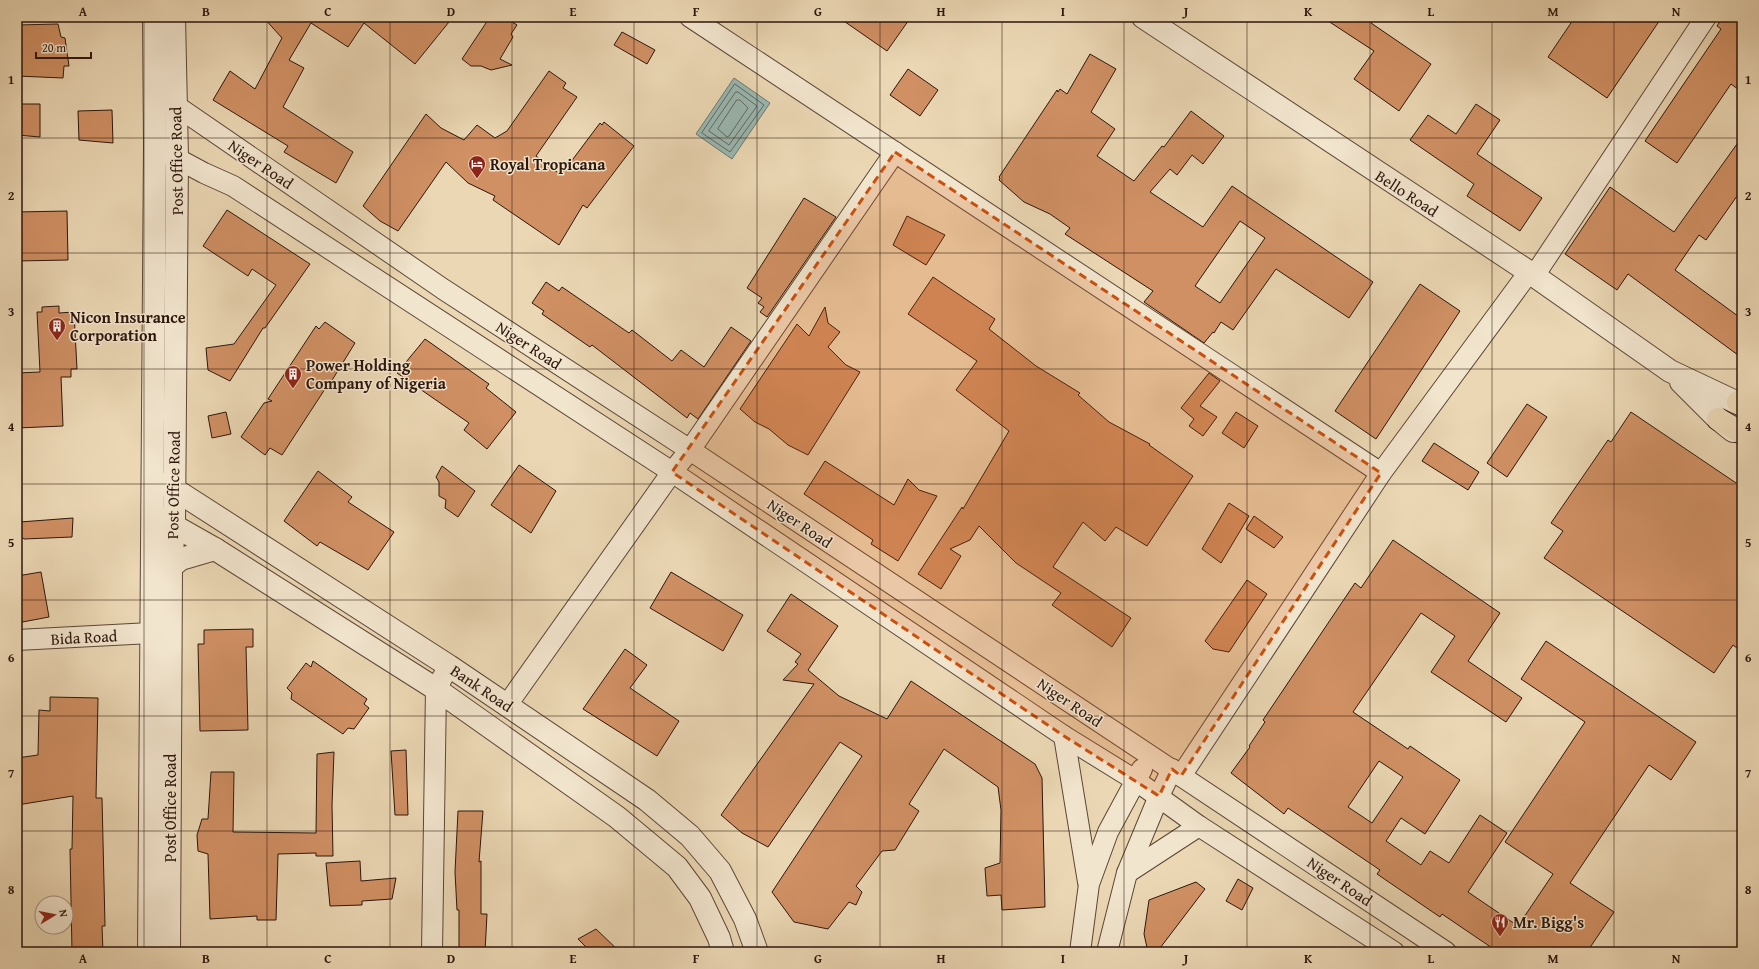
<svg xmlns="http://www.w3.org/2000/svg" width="1759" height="969" font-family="'Gentium Book Plus',serif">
<rect width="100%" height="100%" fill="#ebd7b4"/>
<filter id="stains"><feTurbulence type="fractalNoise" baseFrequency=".005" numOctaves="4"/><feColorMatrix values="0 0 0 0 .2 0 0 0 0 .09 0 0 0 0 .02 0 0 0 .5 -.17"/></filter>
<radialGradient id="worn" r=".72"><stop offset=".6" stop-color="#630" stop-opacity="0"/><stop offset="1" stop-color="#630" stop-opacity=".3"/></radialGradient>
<polygon fill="#99b8b2" stroke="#6d7770" points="734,78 770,103 732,159 696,134"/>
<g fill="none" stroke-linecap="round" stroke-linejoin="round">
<g stroke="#62665f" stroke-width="1">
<polygon points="735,84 764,105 730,152 702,133"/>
<polygon points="736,92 738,92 757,106 729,145 709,131"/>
<polygon points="737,100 740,100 748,108 729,136 727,137 718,129"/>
</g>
</g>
<g fill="#d09064" stroke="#2c150c" fill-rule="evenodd">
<polygon points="263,17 453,17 415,64 364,23 348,47 311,23 289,60 304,68 283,107 353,152 336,183 284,152 288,146 213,100 230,71 255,89 282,38"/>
<polygon points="490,17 504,17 517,25 511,34 513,37 500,59 512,65 491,70 481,66 471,66 462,59"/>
<polygon points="838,17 911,17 887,51"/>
<polygon points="1322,17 1375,17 1371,23 1431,64 1399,111 1354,79 1374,51"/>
<polygon points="1575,17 1662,17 1607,98 1548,57"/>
<polygon points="1723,17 1742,17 1742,92 1731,84 1677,163 1645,141 1721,29 1717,26"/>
<polygon points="58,24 61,37 65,38 69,66 64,66 63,78 17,76 17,25"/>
<polygon points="622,32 655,50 647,64 614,45"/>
<path d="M1090,54L1116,69L1091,112L1115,129L1097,156L1134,181L1162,146L1164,147L1191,111L1224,136L1203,164L1192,155L1177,175L1170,169L1150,192L1203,227L1232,186L1373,282L1349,318L1276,269L1233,330L1221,322L1214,333L1213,332L1204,343L1144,302L1153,291L1065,234L1070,228L1050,214L1024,202L999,180L1000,178L999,177L1057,90L1058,92L1060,89L1067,94ZM1240,221L1265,238L1220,303L1195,286Z"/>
<polygon points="908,69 938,90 920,116 890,95"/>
<polygon points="549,71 566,83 563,88 577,97 536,156 561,175 600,123 602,125 604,122 634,146 587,208 583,205 559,245 493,200 495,196 468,183 446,162 398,231 380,221 363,206 426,114 441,128 464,140 477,125 495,138 507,131"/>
<polygon points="17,104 40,104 40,137 17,135"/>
<polygon points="1476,104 1500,120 1477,154 1542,198 1520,231 1467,196 1474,184 1410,140 1428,115 1456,134"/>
<polygon points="112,110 113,143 79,140 78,111"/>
<polygon points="1742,137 1742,189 1706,240 1699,235 1675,270 1742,319 1742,358 1628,274 1617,290 1565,254 1610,187 1674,232"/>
<polygon points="804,198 836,217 767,317 760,312 764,307 758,303 762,298 747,288"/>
<polygon points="227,210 310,264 265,328 263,328 230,381 208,370 206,348 234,344 276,285 252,269 248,276 203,246"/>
<polygon points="67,211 68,260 17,261 17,212"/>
<polygon points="907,216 945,235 926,265 893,245"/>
<polygon points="933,277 995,319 989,329 1036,366 1080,393 1078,395 1109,422 1150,444 1149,445 1193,476 1147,546 1116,527 1105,541 1083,522 1053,567 1131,618 1112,647 1052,605 1061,593 1016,563 979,526 970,540 950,549 961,556 941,589 918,574 962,507 963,509 1009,431 956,390 977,361 908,314"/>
<polygon points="546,282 559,291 562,287 629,333 632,330 672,361 681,350 704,367 731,327 751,341 698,419 690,413 687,418 592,345 590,347 542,314 544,311 532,303"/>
<polygon points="1420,284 1460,311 1376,439 1335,411"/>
<polygon points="59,306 59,313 74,312 77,369 71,369 71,377 61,377 63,426 17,428 17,373 40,372 37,312 42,312 42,307"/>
<polygon points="825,307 828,323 840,332 828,347 846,365 860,372 808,455 788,445 769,429 755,422 740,409 797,324 809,336"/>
<polygon points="325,322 355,343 326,390 325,389 282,455 270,448 265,455 241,437 264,403 272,401 268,399 316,326 319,329"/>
<polygon points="425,339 489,384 486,388 516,412 487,449 464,430 469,423 397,373"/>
<polygon points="1209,373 1220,381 1200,406 1217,417 1203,436 1189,426 1194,419 1181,408"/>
<polygon points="1527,404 1547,417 1507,477 1487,463"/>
<polygon points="226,412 231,434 212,438 208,416"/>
<polygon points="1236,412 1258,426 1244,448 1222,433"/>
<polygon points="1631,412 1742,487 1742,652 1733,645 1714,673 1544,558 1563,531 1551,523 1608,440 1611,442"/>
<polygon points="1434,443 1479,472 1468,490 1422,461"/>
<polygon points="825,461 894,505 908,479 919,490 937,496 898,561 871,544 873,540 804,494"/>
<polygon points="519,465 556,491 531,533 491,505"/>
<polygon points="442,466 475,491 458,517 445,508 446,500 439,496 439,482 436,477"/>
<polygon points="318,471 352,497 348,502 394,532 368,570 320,542 317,546 284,521"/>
<polygon points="1229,503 1249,516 1221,563 1202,549"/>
<polygon points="1254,516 1283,537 1274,548 1246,529"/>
<polygon points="73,518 72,537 24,539 17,533 20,522"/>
<path d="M1393,540L1500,613L1468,661L1522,698L1506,722L1431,672L1455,636L1421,613L1353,712L1408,749L1410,746L1460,780L1425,834L1401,818L1386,841L1421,865L1430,851L1449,863L1480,815L1507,833L1468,892L1518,926L1553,874L1505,842L1585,722L1521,679L1546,641L1696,742L1671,780L1649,765L1570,883L1614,912L1587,952H1498L1442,914L1440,917L1377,874L1380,870L1288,808L1284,814L1231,773L1250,747L1249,746L1265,722L1263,720L1355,583L1361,588ZM1379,761L1403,777L1372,823L1348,807Z"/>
<polygon points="41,572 49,617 17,623 17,576"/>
<polygon points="671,572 743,615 723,651 650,608"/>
<polygon points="1247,580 1267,594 1229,652 1213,649 1205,641"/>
<polygon points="791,594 838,626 808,670 839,696 887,719 911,681 1035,764 1042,778 1045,907 1002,910 1001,895 987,896 985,868 1000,863 1001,810 998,787 944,749 909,804 919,811 895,850 882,851 856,886 862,892 856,905 849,902 828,929 794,922 772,892 862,756 840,742 768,847 742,833 721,815 814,684 783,680 798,664 795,662 801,654 767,631"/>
<polygon points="253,629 253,647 246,647 248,730 200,731 198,644 204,644 204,630"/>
<polygon points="625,649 647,665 630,688 679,721 657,756 583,709"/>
<polygon points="313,661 367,699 364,704 369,708 354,729 348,728 343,734 291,699 292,693 287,688 306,663 311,667"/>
<polygon points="50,697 98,698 96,798 102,798 105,926 102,926 103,952 72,952 70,849 72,849 73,796 17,805 17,758 38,755 39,710 50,711"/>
<polygon points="406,750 408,815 395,815 391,751"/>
<polygon points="334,752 332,805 333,856 316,856 316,853 278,854 276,920 257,920 257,916 210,919 208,854 198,851 197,835 202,819 208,819 211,772 234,772 233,832 316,833 317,754"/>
<polygon points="458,811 483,811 479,862 481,861 481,914 487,914 485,952 459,952 459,910 457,910 455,872"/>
<polygon points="360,861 361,881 396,878 392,899 362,901 362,905 330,906 326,863"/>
<polygon points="1238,879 1253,888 1242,910 1226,901"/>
<polygon points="1196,882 1205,889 1157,952 1148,952 1144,934 1149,900"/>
<polygon points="596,929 620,952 591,952 578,939"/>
</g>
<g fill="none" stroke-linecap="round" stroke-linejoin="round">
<g stroke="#5c4636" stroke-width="22">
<g id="minor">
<polyline points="690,17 1381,473"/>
<polyline points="164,99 175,105 443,289 690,450 1446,952"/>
<polyline points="163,151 204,173 233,186 672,472 1064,736 1135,780 1199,826 1394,952"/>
<polyline points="1534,276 1706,17"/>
<polyline points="17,640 151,633"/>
<polyline points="507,705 672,472 690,450 895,152"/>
<polyline points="1064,736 1088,882"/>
<polyline points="1181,776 1381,473 1529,272"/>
<polyline points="1127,873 1199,826"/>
<polyline points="432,952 436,689 449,666"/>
<polyline points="1080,952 1089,884 1108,832 1142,769"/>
<polyline points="1107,952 1127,873 1159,796 1172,769"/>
</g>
</g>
<g stroke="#5c4636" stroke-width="24">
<g id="tertiary">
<polyline points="1143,17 1529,272 1670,371 1742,405"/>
<polyline points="1681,382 1718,419 1733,431"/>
<polyline points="164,484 174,489 449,666 647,800 690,836 720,871 745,919 757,952"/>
<polyline points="162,519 215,549 436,689 617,817 677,867 700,898 719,938 723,952"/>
<polyline points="171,567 181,559 215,549"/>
<polyline points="149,952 155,146 154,17"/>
<polyline points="169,952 171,567 174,525 177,158 174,17"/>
</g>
</g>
<g stroke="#2c150c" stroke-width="24">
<g id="primary">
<polyline points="1738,402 1742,405"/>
<polyline points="1718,419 1742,433"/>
</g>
</g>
<use href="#minor" stroke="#f2e5ce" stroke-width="20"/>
<use href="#tertiary" stroke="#f2e5ce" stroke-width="22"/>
<use href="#primary" stroke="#ebd7b4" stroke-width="22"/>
</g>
<path fill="#cc4f0c" fill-opacity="0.2" stroke="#cc4f0c" stroke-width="3" stroke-dasharray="8 5" stroke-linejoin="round" d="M895,152L1381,473L1181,776L1172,769L1159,796L1064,736L672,472Z"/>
<path fill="none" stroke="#2c150c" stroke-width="1" stroke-opacity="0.55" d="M144,17V952M267,17V952M390,17V952M512,17V952M634,17V952M757,17V952M880,17V952M1002,17V952M1124,17V952M1247,17V952M1370,17V952M1492,17V952M1614,17V952M17,138H1742M17,253H1742M17,369H1742M17,484H1742M17,600H1742M17,716H1742M17,831H1742"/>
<defs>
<g id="hotel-pin" transform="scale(0.9)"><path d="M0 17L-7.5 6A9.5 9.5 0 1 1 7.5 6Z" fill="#8f2418" stroke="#f2e5ce"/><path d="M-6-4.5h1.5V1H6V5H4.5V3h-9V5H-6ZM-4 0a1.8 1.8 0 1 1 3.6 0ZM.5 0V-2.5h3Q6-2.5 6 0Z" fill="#fff"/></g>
<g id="building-pin" transform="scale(0.9)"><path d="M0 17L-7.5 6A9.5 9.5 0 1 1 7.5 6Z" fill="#8f2418" stroke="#f2e5ce"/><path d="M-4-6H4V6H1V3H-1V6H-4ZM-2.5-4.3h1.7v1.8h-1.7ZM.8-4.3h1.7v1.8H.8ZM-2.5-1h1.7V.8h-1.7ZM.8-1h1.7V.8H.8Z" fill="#fff"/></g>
<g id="restaurant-pin" transform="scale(0.9)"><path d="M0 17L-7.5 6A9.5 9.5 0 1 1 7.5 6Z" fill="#8f2418" stroke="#f2e5ce"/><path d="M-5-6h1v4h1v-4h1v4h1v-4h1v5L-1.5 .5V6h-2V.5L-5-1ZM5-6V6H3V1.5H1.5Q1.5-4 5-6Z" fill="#fff"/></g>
</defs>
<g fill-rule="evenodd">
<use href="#hotel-pin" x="477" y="164"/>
<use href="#building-pin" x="57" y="326"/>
<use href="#building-pin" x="293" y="374"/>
<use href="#restaurant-pin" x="1500" y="922"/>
</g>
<g text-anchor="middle" stroke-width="3" stroke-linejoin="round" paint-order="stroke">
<g font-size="16" fill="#2c150c" stroke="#f2e5ce">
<text transform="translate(176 161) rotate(-91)" y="6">Post Office Road</text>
<text transform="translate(261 164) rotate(34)" y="6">Niger Road</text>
<text transform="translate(1407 193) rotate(33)" y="6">Bello Road</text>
<text transform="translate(529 345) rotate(33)" y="6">Niger Road</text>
<text transform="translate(173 485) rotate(-89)" y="6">Post Office Road</text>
<text transform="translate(800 523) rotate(34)" y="6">Niger Road</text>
<text transform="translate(84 637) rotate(-3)" y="6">Bida Road</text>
<text transform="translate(482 688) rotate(34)" y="6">Bank Road</text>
<text transform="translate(1070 702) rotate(34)" y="6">Niger Road</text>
<text transform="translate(170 808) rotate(-90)" y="6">Post Office Road</text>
<text transform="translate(1340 881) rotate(34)" y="6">Niger Road</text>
</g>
<g font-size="16" font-weight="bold" fill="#2c150c" stroke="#f2e5ce" text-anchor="start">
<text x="490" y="170">Royal Tropicana</text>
<text x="70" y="323">Nicon Insurance<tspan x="70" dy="18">Corporation</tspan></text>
<text x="306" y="371">Power Holding<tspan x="306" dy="18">Company of Nigeria</tspan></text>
<text x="1513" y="928">Mr. Bigg's</text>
</g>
</g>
<rect width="1759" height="969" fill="none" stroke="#ebd7b4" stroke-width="44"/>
<g transform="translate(54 915) rotate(80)"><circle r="19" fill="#f2e5ce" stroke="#a39280"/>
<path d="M0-3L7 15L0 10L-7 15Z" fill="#8f2418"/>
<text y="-6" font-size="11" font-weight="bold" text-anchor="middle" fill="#2c150c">N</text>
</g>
<path d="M36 52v6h55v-6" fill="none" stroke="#2c150c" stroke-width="2"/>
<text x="42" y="52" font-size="12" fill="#2c150c" stroke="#f2e5ce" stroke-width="3" paint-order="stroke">20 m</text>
<rect x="22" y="22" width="1715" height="925" fill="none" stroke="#2c150c" stroke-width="1.5"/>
<g font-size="13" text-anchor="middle" font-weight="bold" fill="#2c150c">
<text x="83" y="16">A</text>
<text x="206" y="16">B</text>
<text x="328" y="16">C</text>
<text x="451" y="16">D</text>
<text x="573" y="16">E</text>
<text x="696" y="16">F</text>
<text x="818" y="16">G</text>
<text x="941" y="16">H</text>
<text x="1063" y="16">I</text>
<text x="1186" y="16">J</text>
<text x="1308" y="16">K</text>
<text x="1431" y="16">L</text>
<text x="1553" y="16">M</text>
<text x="1676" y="16">N</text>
<text x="11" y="84">1</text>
<text x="1748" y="84">1</text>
<text x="11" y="200">2</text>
<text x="1748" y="200">2</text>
<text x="11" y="316">3</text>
<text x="1748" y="316">3</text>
<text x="11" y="431">4</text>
<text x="1748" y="431">4</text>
<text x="11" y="547">5</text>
<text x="1748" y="547">5</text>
<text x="11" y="662">6</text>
<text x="1748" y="662">6</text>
<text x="11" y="778">7</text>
<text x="1748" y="778">7</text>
<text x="11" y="894">8</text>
<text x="1748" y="894">8</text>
<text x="83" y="963">A</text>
<text x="206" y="963">B</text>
<text x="328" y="963">C</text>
<text x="451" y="963">D</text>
<text x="573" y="963">E</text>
<text x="696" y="963">F</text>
<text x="818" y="963">G</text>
<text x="941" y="963">H</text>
<text x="1063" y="963">I</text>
<text x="1186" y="963">J</text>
<text x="1308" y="963">K</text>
<text x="1431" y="963">L</text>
<text x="1553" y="963">M</text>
<text x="1676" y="963">N</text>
</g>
<rect width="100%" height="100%" filter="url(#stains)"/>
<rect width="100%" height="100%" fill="url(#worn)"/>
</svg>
